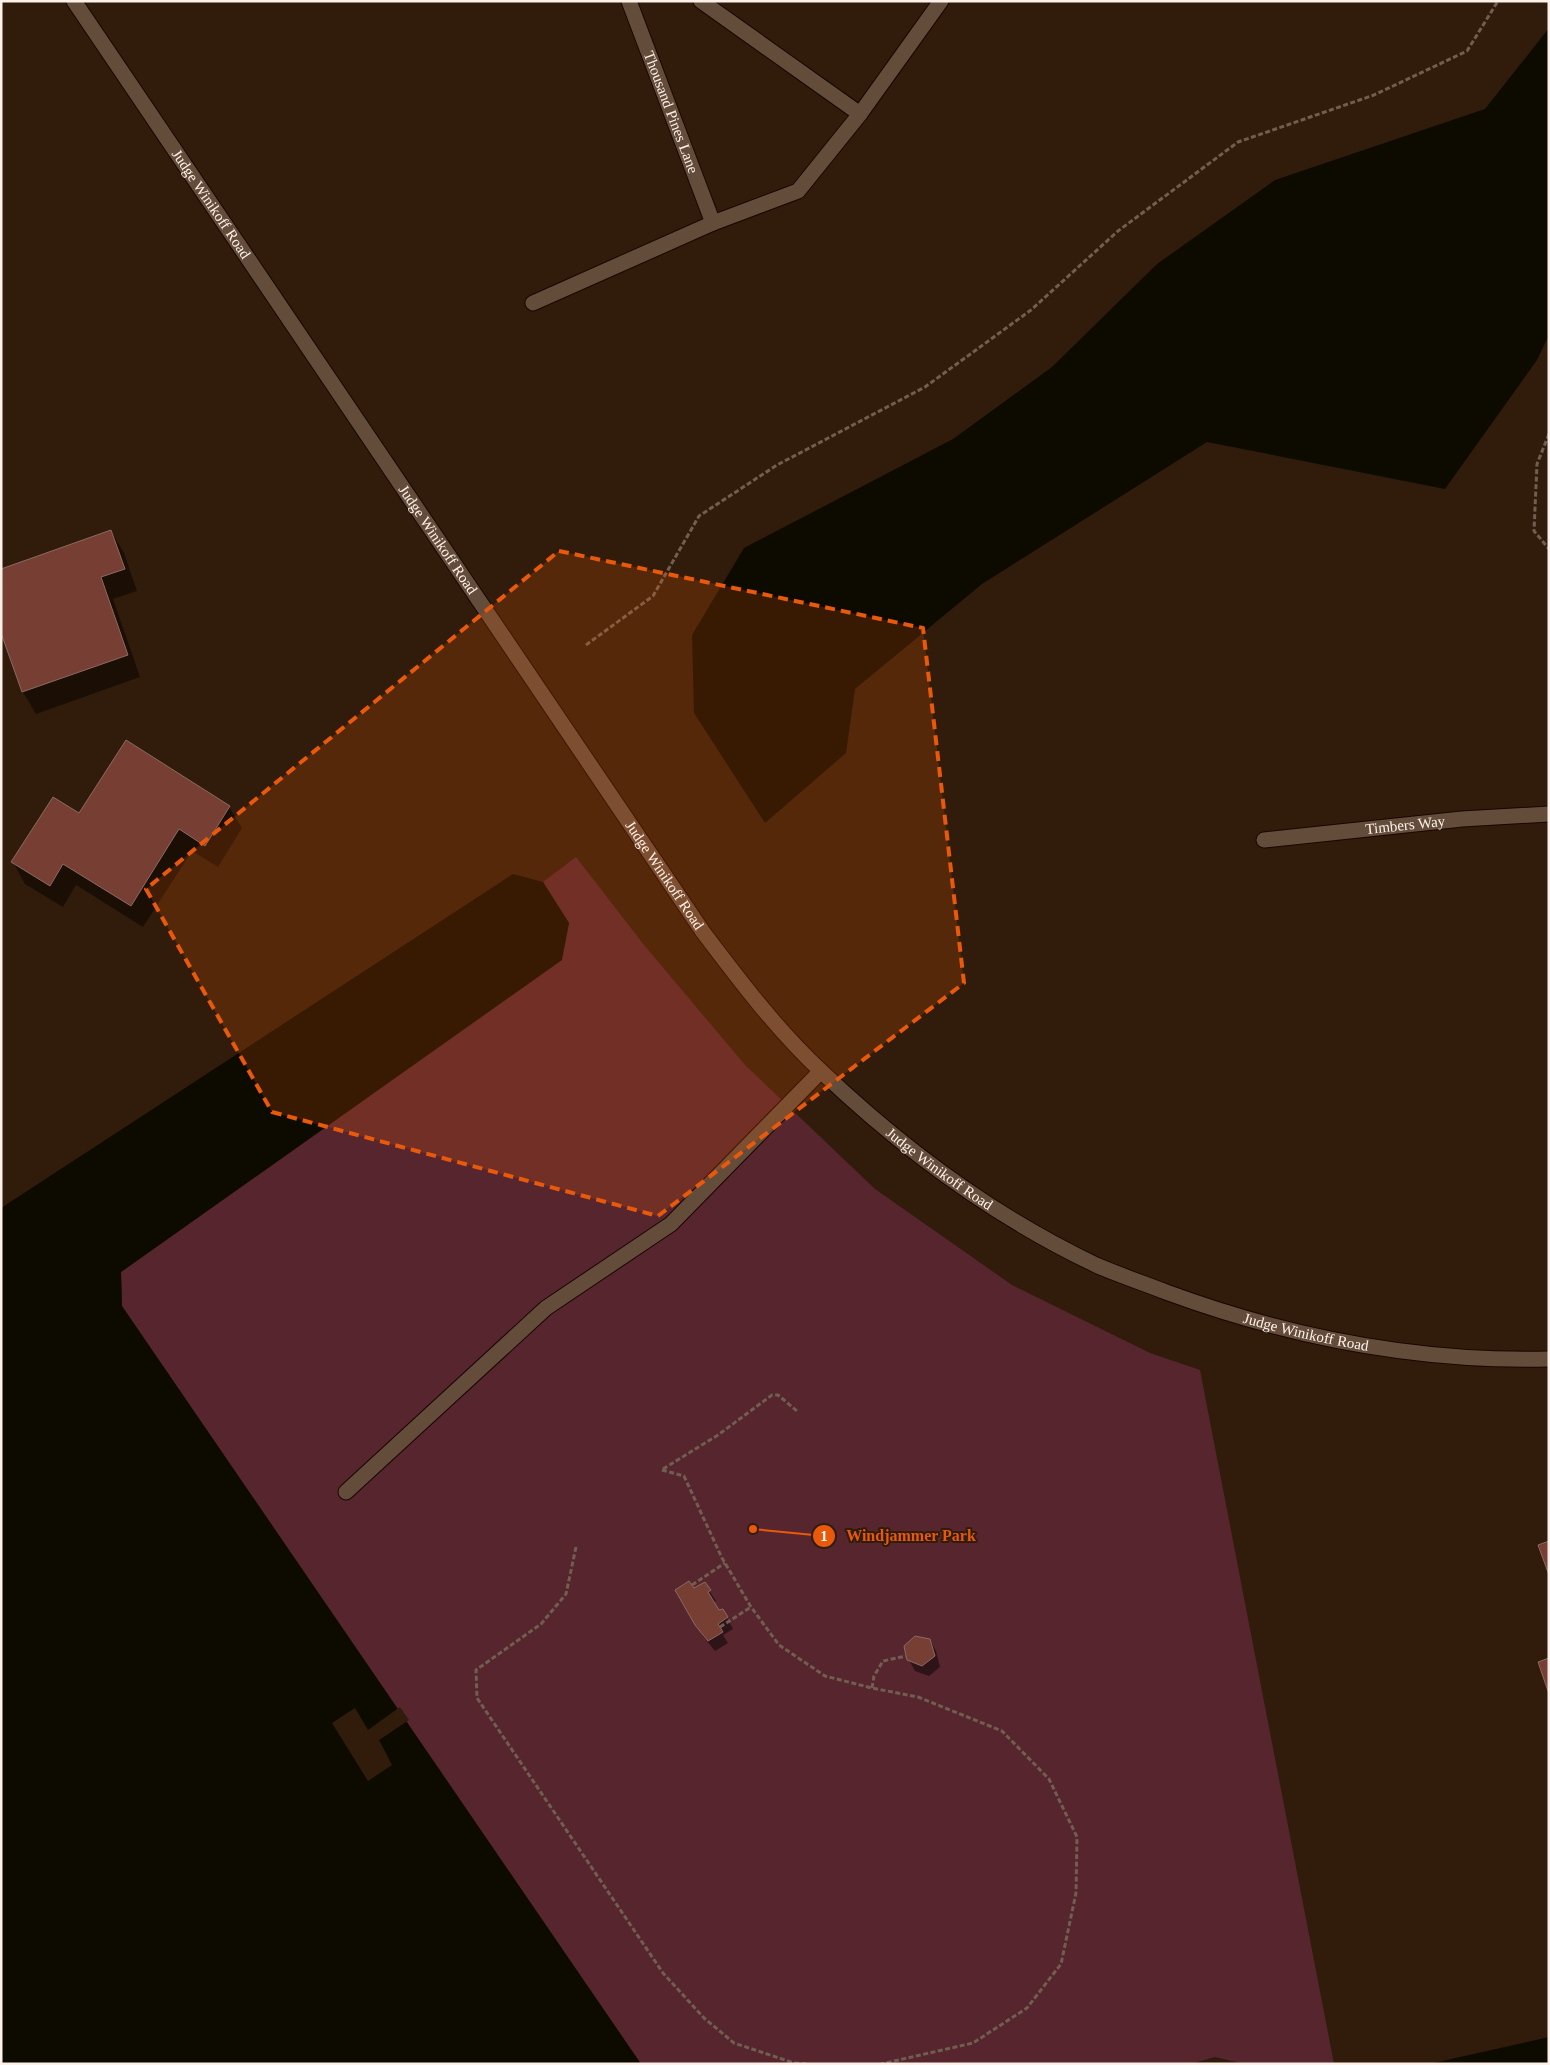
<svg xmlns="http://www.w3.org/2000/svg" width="1550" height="2065" font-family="'Times New Roman',serif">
<rect width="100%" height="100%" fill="#311c0b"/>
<polygon fill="#56252e" points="576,857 644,945 745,1065 875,1189 1012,1285 1150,1353 1200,1370 1334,2064 1245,2064 1215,2057 1190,2064 641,2064 122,1307 121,1272 561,960 569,923 543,882"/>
<g fill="#0d0b00">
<polygon points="1549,28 1549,335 1537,360 1445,489 1207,442 982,584 855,689 846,753 765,823 694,713 692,635 744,548 953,439 1052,367 1157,264 1275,180 1485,109"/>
<polygon points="513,874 543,882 569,923 562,960 121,1272 122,1306 641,2064 1,2064 1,1208"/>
<polygon points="1549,2037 1549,2064 1429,2064"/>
</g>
<polygon fill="#311c0b" points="400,1707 409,1720 379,1740 392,1765 368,1781 332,1723 355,1708 368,1730"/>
<g fill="#0007">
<polygon points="111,531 124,553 137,591 113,599 140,677 36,714 23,692 1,626"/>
<polygon points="229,807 242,828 218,867 192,851 143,927 76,885 63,907 25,884 13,862 80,815"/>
<polygon points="704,1583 716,1601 713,1603 719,1612 723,1611 733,1629 723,1635 728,1643 715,1651 703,1636 677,1590 694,1589"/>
<polygon points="930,1640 936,1651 940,1667 929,1676 915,1671 909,1660"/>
</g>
<g fill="#773f33" stroke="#8a6a62">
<polygon points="111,530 125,569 101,577 128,655 22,692 1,633 1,569"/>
<polygon points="126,740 230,806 205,846 179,829 131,906 63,864 50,886 11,862 53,797 79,813"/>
<polygon points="1549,1541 1549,1575 1538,1545"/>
<polygon points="689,1581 694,1588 705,1582 711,1590 708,1592 719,1610 723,1609 728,1617 718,1624 723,1632 708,1641 695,1625 675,1590"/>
<polygon points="915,1636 930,1639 935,1656 922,1666 907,1660 906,1656 904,1646"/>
<polygon points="1549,1658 1549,1694 1538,1662"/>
</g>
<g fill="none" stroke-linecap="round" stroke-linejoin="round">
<g stroke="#180600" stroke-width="17">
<g id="minor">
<path id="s1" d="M74,1L703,932C740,981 777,1030 822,1072C903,1149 995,1217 1096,1265C1119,1275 1143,1283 1166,1292C1288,1337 1418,1362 1549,1359"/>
<path id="s2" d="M629,1L713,223"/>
<polyline points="701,1 860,114"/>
<polyline points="533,303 713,223 798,191 860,114 941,1"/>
<path id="s3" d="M1264,840L1462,819L1549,814"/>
<polyline points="346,1492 546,1308 671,1224 821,1071"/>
</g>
</g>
<g stroke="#715e50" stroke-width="3" stroke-dasharray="5 2.5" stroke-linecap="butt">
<polyline points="1549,434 1537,464 1534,531 1549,549"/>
<polyline points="586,645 653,596 699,516 777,465 925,387 1031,310 1118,231 1238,142 1374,95 1467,51 1498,1"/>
<polyline points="663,1469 718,1435 772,1395 778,1395 797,1411"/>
<polyline points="662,1470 684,1476 722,1558 751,1607 779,1645 825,1676 872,1688 918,1697 1002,1731 1049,1779 1077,1837 1076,1893 1061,1964 1027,2008 973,2043 881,2064"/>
<polyline points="576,1547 566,1594 541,1624 476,1670 477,1698 663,1973 704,2018 734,2043 794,2063 809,2064"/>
<polyline points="692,1585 725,1563"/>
<polyline points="720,1627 751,1607"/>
<polyline points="872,1688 874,1676 883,1661 906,1656"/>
</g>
<use href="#minor" stroke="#644c3a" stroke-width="15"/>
</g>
<path fill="#e8590c" fill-opacity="0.2" stroke="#e8590c" stroke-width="4" stroke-dasharray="10 6" stroke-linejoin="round" d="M559,551L923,628L964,983L658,1216L272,1112L146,889Z"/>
<g text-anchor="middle" stroke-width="4" stroke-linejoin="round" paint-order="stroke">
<g font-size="15" fill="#fdf1e9" stroke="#311c0b">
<text dy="5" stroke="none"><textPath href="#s2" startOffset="119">Thousand Pines Lane</textPath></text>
<text dy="5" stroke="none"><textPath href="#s1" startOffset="245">Judge Winikoff Road</textPath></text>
<text dy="5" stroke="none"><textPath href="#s1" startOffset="650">Judge Winikoff Road</textPath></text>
<text dy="5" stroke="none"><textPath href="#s3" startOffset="142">Timbers Way</textPath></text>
<text dy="5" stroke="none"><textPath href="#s1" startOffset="1055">Judge Winikoff Road</textPath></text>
<text dy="5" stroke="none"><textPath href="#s1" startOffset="1460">Judge Winikoff Road</textPath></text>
<text dy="5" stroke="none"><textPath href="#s1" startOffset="1865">Judge Winikoff Road</textPath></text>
</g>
</g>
<path fill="none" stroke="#e8590c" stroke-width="2" d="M753 1529L824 1536"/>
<g fill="#e8590c" stroke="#311c0b" stroke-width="2">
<circle cx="753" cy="1529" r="5"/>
<circle cx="824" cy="1536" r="12"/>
</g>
<g font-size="15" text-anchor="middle" font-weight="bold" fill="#fff">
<text x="824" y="1541">1</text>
</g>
<g font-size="16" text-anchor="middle" font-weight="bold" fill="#e8590c" stroke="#311c0b" stroke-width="4" stroke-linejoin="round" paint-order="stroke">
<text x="911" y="1541">Windjammer Park</text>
</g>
<rect width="1550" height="2065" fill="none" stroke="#fdf1e9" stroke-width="5"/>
</svg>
